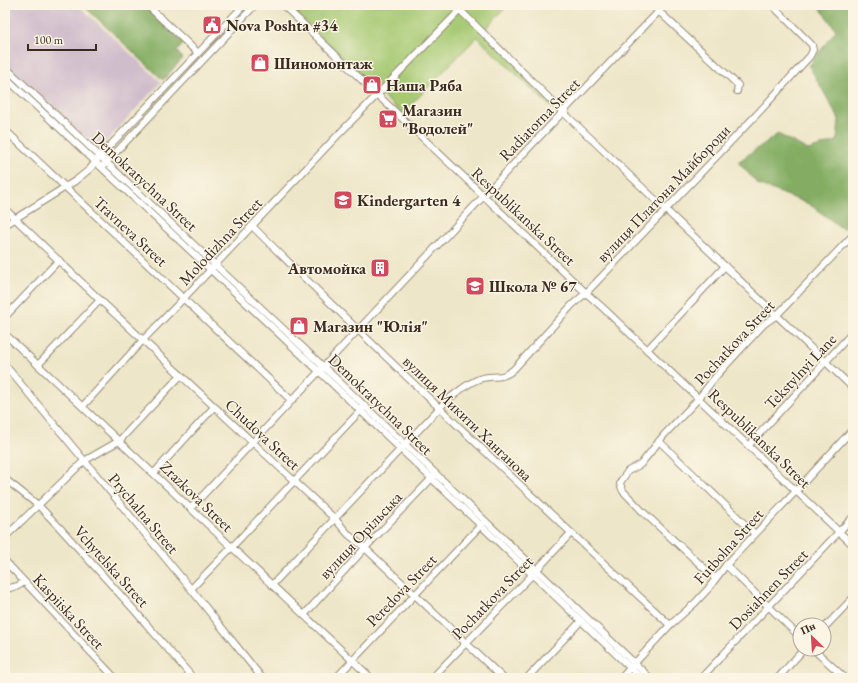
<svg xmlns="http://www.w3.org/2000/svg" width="858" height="683" font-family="'EB Garamond',serif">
<rect width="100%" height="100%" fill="#fcf5e5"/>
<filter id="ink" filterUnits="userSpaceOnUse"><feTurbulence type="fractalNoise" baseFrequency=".025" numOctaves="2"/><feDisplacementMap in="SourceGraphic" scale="8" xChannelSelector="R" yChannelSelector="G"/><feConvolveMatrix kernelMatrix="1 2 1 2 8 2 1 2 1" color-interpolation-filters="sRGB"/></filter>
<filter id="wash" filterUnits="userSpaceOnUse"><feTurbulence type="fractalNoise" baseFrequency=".012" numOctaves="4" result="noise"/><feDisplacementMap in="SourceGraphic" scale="16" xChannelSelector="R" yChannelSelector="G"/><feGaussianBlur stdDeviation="0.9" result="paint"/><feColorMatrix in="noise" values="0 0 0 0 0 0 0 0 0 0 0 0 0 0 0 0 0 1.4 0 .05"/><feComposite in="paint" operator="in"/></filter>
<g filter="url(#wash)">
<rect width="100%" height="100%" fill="#ede6c8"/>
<polygon fill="#d0bdcc" points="5,5 78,5 161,82 98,150 5,63"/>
<polygon fill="#a6c972" stroke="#707a48" points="288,5 508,5 484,31 563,107 557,113 477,37 402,114"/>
<g fill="#84ad64" stroke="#606c41">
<polygon points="83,5 143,5 184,43 177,51 182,59 163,80"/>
<polygon points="818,5 853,5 853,218 843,229 809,204 758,184 738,162 778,134 808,150 837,141 839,119 809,66 836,30"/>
</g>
</g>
<g filter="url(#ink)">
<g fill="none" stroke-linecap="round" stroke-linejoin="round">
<g stroke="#948873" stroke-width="8">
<g id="minor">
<polyline points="147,5 198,53"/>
<polyline points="283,5 586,293 602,307 853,545"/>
<polyline points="465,5 460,10 563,112 853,388"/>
<polyline points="652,5 738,85 737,91"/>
<polyline points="5,67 328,371 650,678"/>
<polyline points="5,77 323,375 641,678"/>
<polyline points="5,130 291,400"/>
<polyline points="104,165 255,5"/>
<polyline points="5,209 100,300 335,519 349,535 365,548 503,678"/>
<polyline points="5,225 75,181 90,169 99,157 244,5"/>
<path d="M252,226C389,362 529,494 670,625"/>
<polyline points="5,317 59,260"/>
<polyline points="5,334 371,678"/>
<polyline points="647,350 725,266"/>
<polyline points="5,365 191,589 262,678"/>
<polyline points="38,365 100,300"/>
<polyline points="83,406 143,340 184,298 335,138 460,10 456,5"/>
<polyline points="659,441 755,534"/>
<polyline points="749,445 853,332"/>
<polyline points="154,473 214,407"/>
<polyline points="5,479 38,505 60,528 135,611 193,678"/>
<polyline points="191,508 524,153 659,11"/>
<polyline points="5,537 84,461 119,441 181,375"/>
<polyline points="5,561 115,678"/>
<polyline points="726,565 800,637"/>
<polyline points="715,578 643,512 623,491 620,484 621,481 628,471 641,464 664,435 699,398 717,375 764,324 777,315 853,235"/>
<path d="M272,585L447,400C457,393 467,383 479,379C493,374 501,381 514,369L572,305L586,293L760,111L810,56L813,50L812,45L772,5"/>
<polyline points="5,589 18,586 24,582"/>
<polyline points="191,589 232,547 362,409"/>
<polyline points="304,615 365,548 433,477"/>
<polyline points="824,628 853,598"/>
<polyline points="813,649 845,678"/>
<polyline points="336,678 482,524"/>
<polyline points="432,678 532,575 571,533"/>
<polyline points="527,678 581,621"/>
<polyline points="621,678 670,625 695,603 708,589 726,565 796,491 853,429"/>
<polyline points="701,678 853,517"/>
<polyline points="778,678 804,649"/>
<polyline points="852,678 853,677"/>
</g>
</g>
<use href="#minor" stroke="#fff" stroke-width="6"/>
</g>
</g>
<defs>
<g id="civic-square" transform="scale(1)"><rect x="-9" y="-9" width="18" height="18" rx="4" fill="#d1495b" stroke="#fcf5e5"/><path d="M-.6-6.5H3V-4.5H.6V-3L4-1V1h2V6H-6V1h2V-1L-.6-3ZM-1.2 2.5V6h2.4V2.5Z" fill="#fff"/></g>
<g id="shop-square" transform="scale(1)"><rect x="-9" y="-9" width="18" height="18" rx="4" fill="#d1495b" stroke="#fcf5e5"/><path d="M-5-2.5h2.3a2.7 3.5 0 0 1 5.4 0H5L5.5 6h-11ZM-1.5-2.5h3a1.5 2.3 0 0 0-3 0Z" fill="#fff"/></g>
<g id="supermarket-square" transform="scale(1)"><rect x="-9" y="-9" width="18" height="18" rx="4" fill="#d1495b" stroke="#fcf5e5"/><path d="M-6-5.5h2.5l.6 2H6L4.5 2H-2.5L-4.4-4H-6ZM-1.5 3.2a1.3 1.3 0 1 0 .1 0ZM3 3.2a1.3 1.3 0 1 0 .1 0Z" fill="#fff"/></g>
<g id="school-square" transform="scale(1)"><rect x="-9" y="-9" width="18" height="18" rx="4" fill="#d1495b" stroke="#fcf5e5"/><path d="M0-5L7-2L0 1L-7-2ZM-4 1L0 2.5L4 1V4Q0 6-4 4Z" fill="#fff"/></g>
<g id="building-square" transform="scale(1)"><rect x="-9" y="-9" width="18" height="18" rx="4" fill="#d1495b" stroke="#fcf5e5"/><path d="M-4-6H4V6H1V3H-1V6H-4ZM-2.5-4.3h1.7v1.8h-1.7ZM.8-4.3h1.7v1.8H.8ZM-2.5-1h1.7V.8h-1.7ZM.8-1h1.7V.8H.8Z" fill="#fff"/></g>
</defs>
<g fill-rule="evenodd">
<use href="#civic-square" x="212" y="25"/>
<use href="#shop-square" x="260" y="63"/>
<use href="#shop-square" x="372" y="85"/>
<use href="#supermarket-square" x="388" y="119"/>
<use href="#school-square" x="343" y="200"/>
<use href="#building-square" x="380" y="268"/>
<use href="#school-square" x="475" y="286"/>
<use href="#shop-square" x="299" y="326"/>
</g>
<g text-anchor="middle" stroke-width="3" stroke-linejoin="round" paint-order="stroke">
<g font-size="16" font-weight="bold" fill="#3b2a1e" stroke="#fcf5e5" text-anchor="start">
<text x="226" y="31">Nova Poshta #34</text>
<text x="274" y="69">Шиномонтаж</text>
<text x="386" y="91">Наша Ряба</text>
<text x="402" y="116">Магазин<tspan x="402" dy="18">"Водолей"</tspan></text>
<text x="357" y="206">Kindergarten 4</text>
<text x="366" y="274" text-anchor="end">Автомойка</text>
<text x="489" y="292">Школа № 67</text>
<text x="313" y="332">Магазин "Юлія"</text>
</g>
<g font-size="16" fill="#3b2a1e" stroke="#fcf5e5">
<text transform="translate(539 119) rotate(-46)" y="6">Radiatorna Street</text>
<text transform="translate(145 181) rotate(43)" y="6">Demokratychna Street</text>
<text transform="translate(663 193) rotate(-46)" y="6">вулиця Платона Майбороди</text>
<text transform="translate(524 216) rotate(43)" y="6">Respublikanska Street</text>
<text transform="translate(131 231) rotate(43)" y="6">Travneva Street</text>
<text transform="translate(220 241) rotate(-47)" y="6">Molodizhna Street</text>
<text transform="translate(734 342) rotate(-47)" y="6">Pochatkova Street</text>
<text transform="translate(800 371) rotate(-47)" y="6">Tekstylnyi Lane</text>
<text transform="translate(381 404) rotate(44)" y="6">Demokratychna Street</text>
<text transform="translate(468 418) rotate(44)" y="6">вулиця Микити Ханганова</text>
<text transform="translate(263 434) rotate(43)" y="6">Chudova Street</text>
<text transform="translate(760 438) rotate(44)" y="6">Respublikanska Street</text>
<text transform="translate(197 496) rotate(44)" y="6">Zrazkova Street</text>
<text transform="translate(144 513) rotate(50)" y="6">Prychalna Street</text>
<text transform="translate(360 535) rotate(-47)" y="6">вулиця Орільська</text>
<text transform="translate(728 546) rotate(-48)" y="6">Futbolna Street</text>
<text transform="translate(112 566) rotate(48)" y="6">Vchytelska Street</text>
<text transform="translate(768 589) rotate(-46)" y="6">Dosiahnen Street</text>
<text transform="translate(401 590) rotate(-46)" y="6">Peredova Street</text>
<text transform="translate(492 597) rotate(-46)" y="6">Pochatkova Street</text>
<text transform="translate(69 611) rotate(47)" y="6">Kaspiiska Street</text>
</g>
</g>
<rect width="858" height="683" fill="none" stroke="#fcf5e5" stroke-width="20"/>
<g transform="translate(812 637) rotate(335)"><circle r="19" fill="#fcf5e5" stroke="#afa495"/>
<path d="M0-3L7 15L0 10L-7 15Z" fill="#d1495b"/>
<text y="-6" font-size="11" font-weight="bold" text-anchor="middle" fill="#3b2a1e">Пн</text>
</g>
<path d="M28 44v6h68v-6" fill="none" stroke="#3b2a1e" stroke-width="2"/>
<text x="34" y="44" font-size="12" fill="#3b2a1e" stroke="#fcf5e5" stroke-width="3" paint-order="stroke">100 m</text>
</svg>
